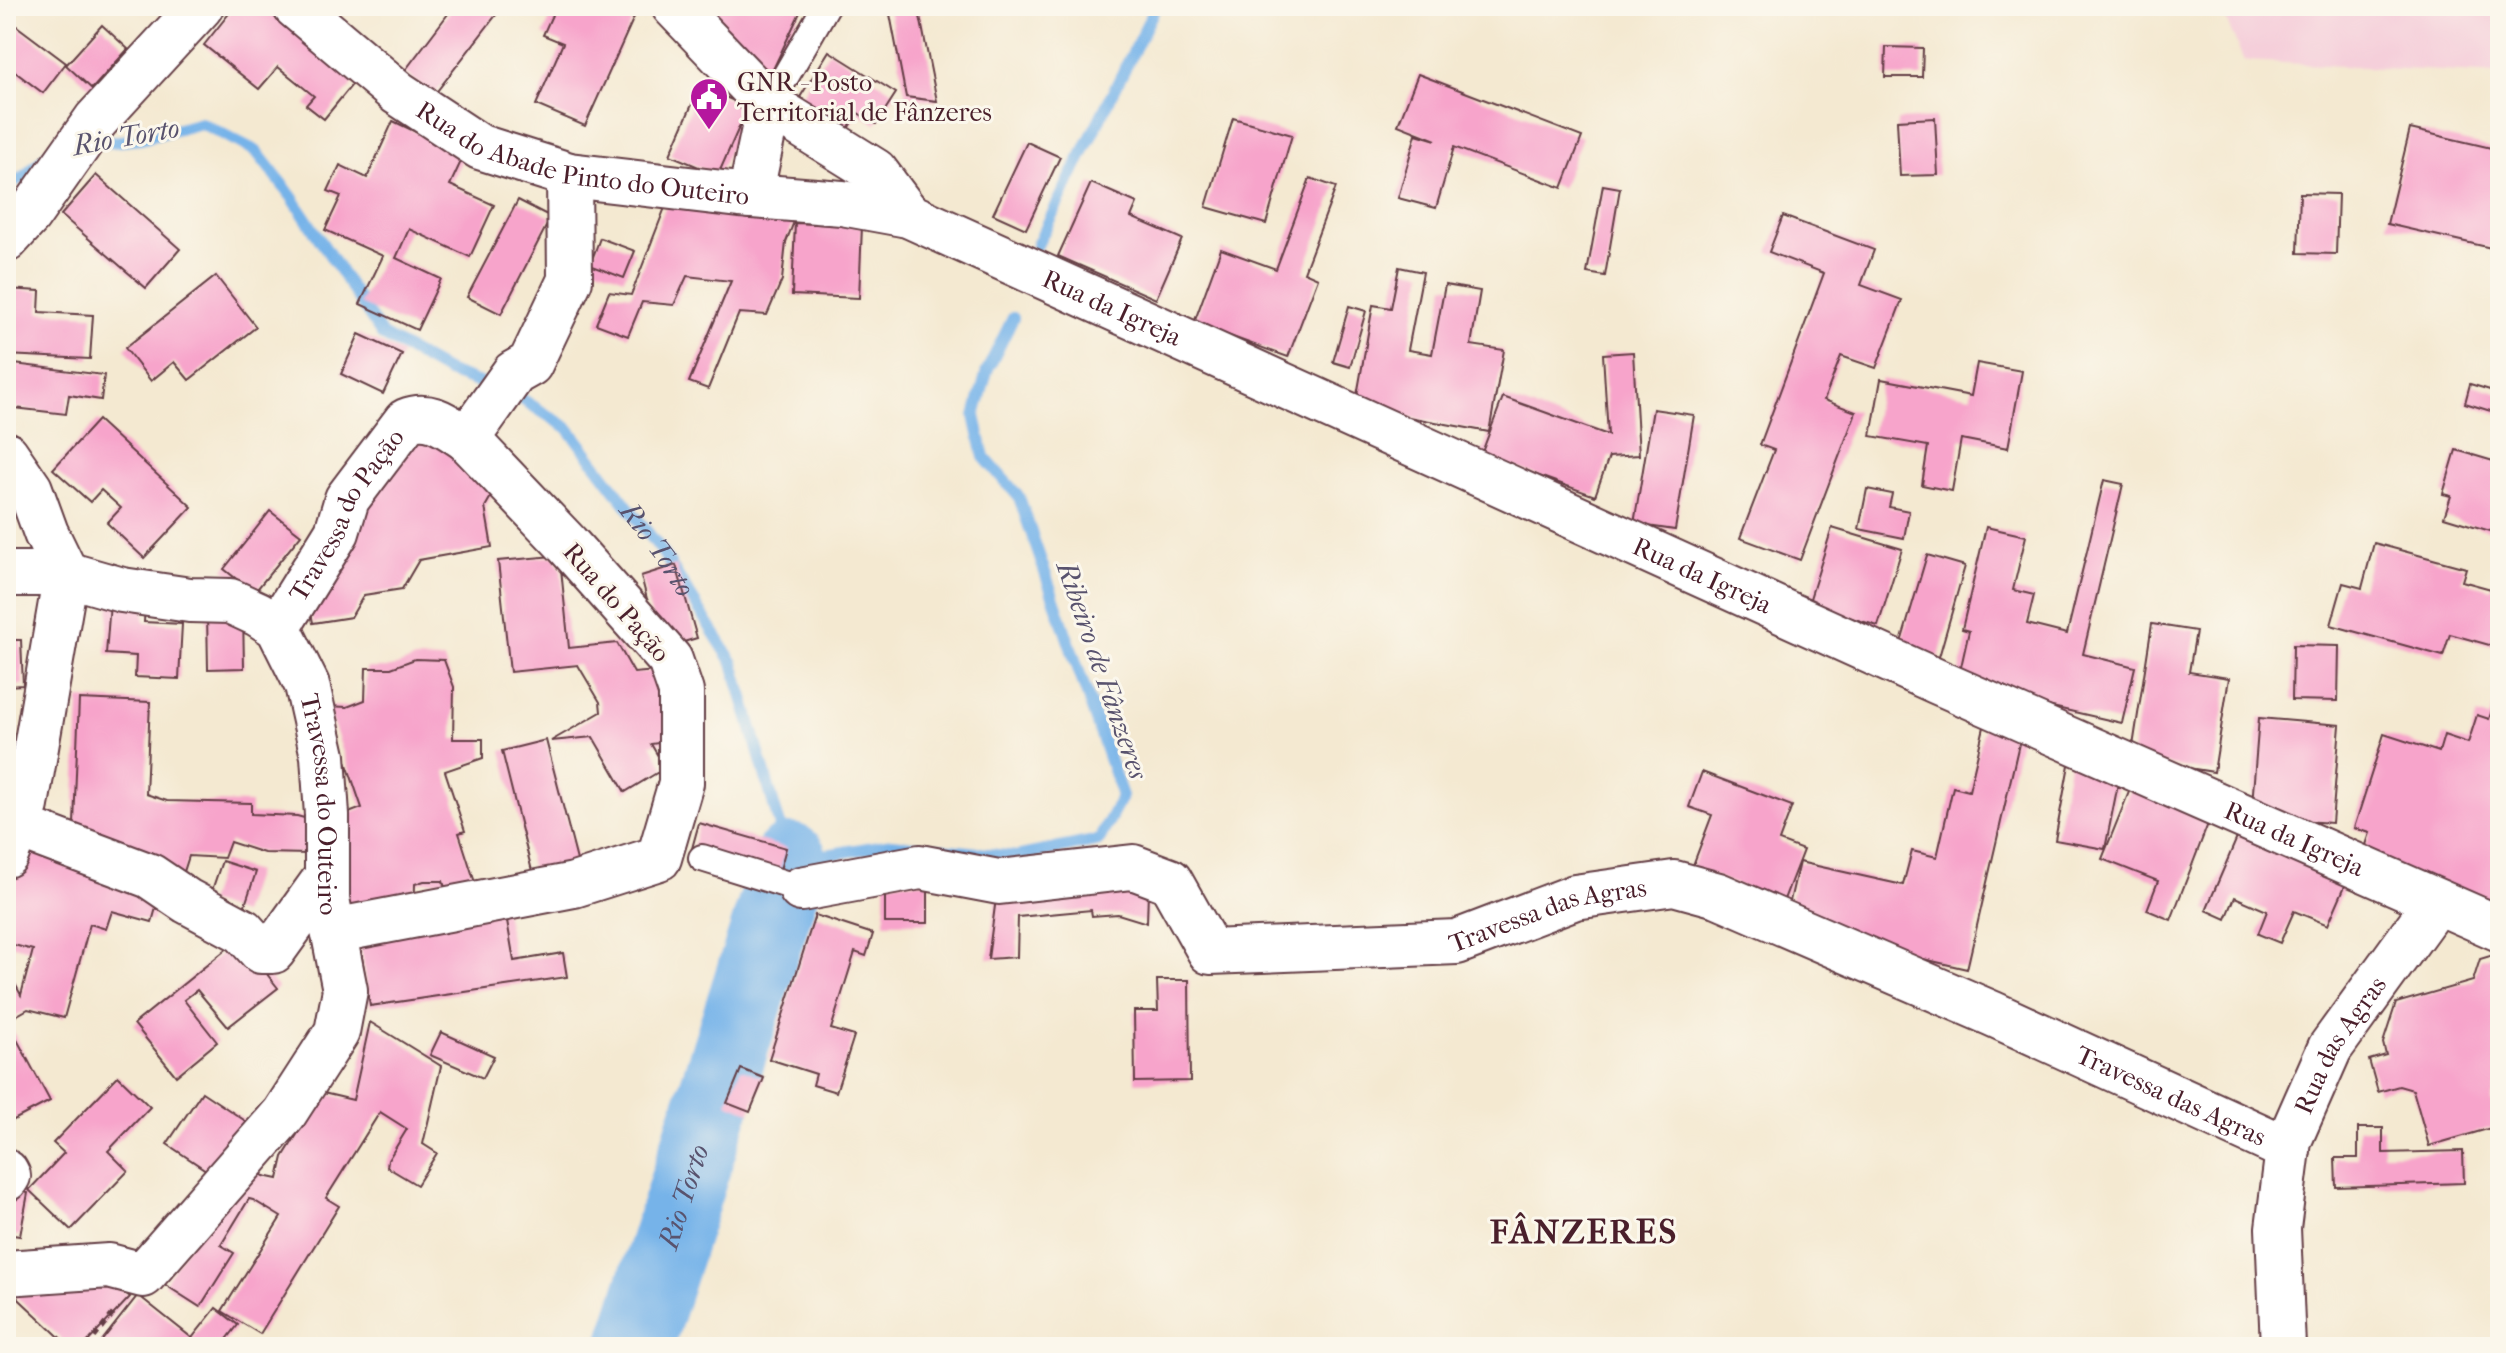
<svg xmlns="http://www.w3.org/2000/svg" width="2506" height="1353" font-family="'IM FELL French Canon',serif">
<rect width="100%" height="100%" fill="#fbf7ec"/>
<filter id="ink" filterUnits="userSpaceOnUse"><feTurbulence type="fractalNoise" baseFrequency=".0125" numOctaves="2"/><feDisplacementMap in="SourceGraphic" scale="16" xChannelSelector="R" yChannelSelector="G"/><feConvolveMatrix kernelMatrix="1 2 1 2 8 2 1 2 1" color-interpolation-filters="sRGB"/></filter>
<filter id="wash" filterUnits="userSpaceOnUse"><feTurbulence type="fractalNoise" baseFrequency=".006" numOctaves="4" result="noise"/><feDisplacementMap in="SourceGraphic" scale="32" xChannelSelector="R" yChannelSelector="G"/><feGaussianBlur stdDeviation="1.8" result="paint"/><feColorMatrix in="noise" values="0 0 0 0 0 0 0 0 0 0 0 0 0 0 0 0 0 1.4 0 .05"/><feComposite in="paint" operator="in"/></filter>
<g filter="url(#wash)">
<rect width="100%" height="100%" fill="#f4e9d1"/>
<polygon fill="#f5cfda" points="2220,6 2500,6 2500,74 2244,61"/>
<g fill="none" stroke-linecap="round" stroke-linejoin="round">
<g stroke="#76b3e9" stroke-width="12">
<path id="s1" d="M92,144L141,139L201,123L256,151L292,197L382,335L448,372L517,396L568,428L661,550L733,663L790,861L892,844L1016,857L1099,840L1122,796L1019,497L984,457L975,416L987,371L1013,318"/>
<polyline points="6,183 23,178 51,151"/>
<polyline points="1037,245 1156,6"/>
</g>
<path stroke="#76b3e9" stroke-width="76" id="s2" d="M635,1347L790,861"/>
</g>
<g id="blocks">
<g fill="#f7a4cb">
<polygon points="235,6 276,6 360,75 324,119 306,105 314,96 278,67 259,89 204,45"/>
<polygon points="446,6 503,6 434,95 404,72 451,10"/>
<polygon points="556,6 566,6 582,13 585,6 616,6 635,15 585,126 536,105 563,43 543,35"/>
<polygon points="698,6 803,6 768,80"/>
<polygon points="876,6 918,6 937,101 906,97 889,9 876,8"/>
<polygon points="6,18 66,63 43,93 6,65"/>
<polygon points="102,25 128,49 92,89 66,65"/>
<polygon points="1886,47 1923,48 1922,77 1885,77"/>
<polygon points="829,51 896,93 876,124 858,113 845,133 797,102"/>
<polygon points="1418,74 1582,137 1562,188 1454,147 1436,208 1398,198 1416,134 1436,140 1398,125"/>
<polygon points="700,86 748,107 718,175 670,155"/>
<polygon points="1233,118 1292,135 1266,224 1206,207"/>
<polygon points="1935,118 1938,175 1900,176 1897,120"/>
<polygon points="393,121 464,155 450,185 494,205 470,257 409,229 396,258 441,279 417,330 360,304 383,256 325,230 341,196 328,191 340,165 367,178"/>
<polygon points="2410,129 2500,150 2500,250 2387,224"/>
<polygon points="1027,142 1060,157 1026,229 993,214"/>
<polygon points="96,175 180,249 146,288 61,215"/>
<polygon points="1310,178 1336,187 1304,272 1318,278 1288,357 1194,323 1221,249 1276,269"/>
<polygon points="1091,183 1137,203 1131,217 1182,239 1156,299 1058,256"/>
<polygon points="1603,185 1620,188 1605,276 1587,273"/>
<polygon points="2300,193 2338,194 2336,254 2298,253"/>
<polygon points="518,200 551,217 501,314 467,297"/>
<polygon points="666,205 795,219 786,242 782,280 767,315 739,313 708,389 689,382 731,281 687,276 674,305 642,302 628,336 596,324 609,292 631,295"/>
<polygon points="1783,216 1874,250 1861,285 1902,300 1876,368 1841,356 1824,400 1856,412 1800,560 1740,538 1774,450 1760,445 1824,273 1769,252"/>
<polygon points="795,223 862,226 859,298 792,295"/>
<polygon points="600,238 635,251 624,278 590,265"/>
<polygon points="1399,267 1423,272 1408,350 1432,354 1445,285 1480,291 1471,345 1504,350 1489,432 1355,407 1373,305 1391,308"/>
<polygon points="216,276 256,327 189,380 174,362 151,381 125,348"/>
<polygon points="6,289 40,291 39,312 93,315 90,359 6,355"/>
<polygon points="1349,306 1366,311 1350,367 1333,362"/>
<polygon points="359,334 402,354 383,394 341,374"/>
<polygon points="1633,352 1639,455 1609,457 1595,496 1481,455 1503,397 1608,435 1603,354"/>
<polygon points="6,363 104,375 101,400 69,395 66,414 6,407"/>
<polygon points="1977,363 2022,371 2008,448 1961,439 1952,491 1922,485 1928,446 1871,436 1881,379 1971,396"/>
<polygon points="2470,384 2500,393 2500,414 2465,403"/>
<polygon points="1653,409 1694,415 1675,530 1634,524"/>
<polygon points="98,420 192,507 144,558 107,523 121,508 101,490 90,502 53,469"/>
<polygon points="408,424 507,469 485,507 492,547 419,560 402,589 364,595 351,617 313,623 308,597"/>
<polygon points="2456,450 2500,463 2500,534 2444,517 2451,496 2443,494"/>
<polygon points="2104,480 2123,484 2083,654 2135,667 2122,723 1957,685 1969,631 1962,629 1986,527 2026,536 2013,590 2034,595 2027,624 2067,634"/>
<polygon points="1867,489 1892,494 1889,507 1909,511 1904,538 1859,529"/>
<polygon points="270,511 301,535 254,593 224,569"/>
<polygon points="1832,528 1902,549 1878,626 1808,605"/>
<polygon points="2374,543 2466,568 2462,581 2491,589 2500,560 2500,648 2450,634 2443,656 2331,625 2343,583 2362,588"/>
<polygon points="1927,555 1965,566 1939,657 1900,646"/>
<polygon points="553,556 561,569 569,648 617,643 634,673 667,670 673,741 651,744 665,768 625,792 593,737 551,741 601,712 600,702 578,665 510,672 498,561"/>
<polygon points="676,565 697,638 660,649 641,576"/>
<polygon points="110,603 145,606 144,622 182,624 179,679 135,677 136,656 106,654"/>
<polygon points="207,613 243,613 244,668 208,669"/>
<polygon points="2152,624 2196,631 2189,672 2229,678 2214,772 2131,759"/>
<polygon points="6,640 21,640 23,685 6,686"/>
<polygon points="2293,645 2339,646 2338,701 2292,700"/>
<polygon points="415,659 444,660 454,687 453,739 483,739 483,758 445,771 465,831 459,833 479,895 450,905 443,881 424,881 415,884 414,914 344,913 346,814 362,808 327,706 347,707 365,700 366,668 391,668"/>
<polygon points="2500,687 2500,908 2360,863 2370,833 2354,828 2384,734 2439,752 2444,735 2468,743 2477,715 2489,719"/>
<polygon points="79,699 150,702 146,794 167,801 251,803 251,814 297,816 315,821 309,854 264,853 230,842 224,858 189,856 181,881 73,849"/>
<polygon points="1987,714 2024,722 1967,969 1784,927 1799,862 1903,885 1912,851 1937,857 1953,787 1969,791"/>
<polygon points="2259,718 2340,725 2332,823 2251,817"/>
<polygon points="546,740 580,872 535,883 502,751"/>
<polygon points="2071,754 2122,764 2105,849 2055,840"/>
<polygon points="1702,772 1792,806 1779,841 1803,850 1783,902 1692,868 1712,815 1689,807"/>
<polygon points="2135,777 2214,808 2171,920 2147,910 2158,881 2102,859"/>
<polygon points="699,823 786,848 778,877 691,852"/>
<polygon points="2242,826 2351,872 2328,925 2294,911 2280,943 2258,934 2267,911 2235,897 2226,919 2206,910"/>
<polygon points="18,844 163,883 152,922 112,911 106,929 90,924 64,1018 28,1009 7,1021 50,1101 6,1124 6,967 21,995 33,950 6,943 6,887"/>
<polygon points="222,861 256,872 242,914 208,902"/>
<rect x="885" y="882" width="43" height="41"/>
<polygon points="1119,882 1148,890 1147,923 1118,914 1092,916 1091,910 1018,917 1017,957 988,959 996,898"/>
<polygon points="505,909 514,961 563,953 567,977 370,1006 358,933"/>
<polygon points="815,915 873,934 866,956 855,952 831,1029 854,1036 836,1092 813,1085 816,1074 769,1059"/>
<polygon points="239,939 278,988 228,1027 197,990 184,1000 217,1042 176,1076 134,1024"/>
<polygon points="2500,953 2500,1078 2491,1100 2498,1126 2429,1146 2413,1090 2399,1086 2378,1092 2369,1060 2386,1055 2383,1043 2396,1003 2473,981 2480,959"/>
<polygon points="1157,980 1189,980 1190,1081 1135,1082 1134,1011 1158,1011"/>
<polygon points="370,1022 441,1066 423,1144 437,1153 417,1185 387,1167 388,1160 407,1129 380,1112 326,1198 339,1206 260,1334 222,1311 281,1217 253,1200 249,1199 221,1245 234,1253 200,1307 164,1284 241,1162 264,1176 278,1179 283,1157 323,1093 353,1100"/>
<polygon points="441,1032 494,1056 483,1078 430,1055"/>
<polygon points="741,1069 764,1078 750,1112 727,1103"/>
<polygon points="118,1076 150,1107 108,1151 128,1171 71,1230 29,1190 64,1153 53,1143"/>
<polygon points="202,1092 253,1126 218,1178 167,1144"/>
<polygon points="2358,1128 2383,1128 2383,1153 2463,1151 2464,1183 2336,1187 2335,1158 2358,1158"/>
<polygon points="6,1189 28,1193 20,1236 6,1234"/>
<polygon points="82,1252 130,1297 83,1347 70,1347 6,1287 18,1268 44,1293"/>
<polygon points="138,1295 192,1338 216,1308 238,1325 221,1347 97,1347"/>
</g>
</g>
</g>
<g filter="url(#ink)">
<use href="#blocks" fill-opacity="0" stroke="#643d44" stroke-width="2"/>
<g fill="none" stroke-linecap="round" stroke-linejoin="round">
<g stroke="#643d44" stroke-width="30">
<g id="lane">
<polyline points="769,105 826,6"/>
<polyline points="702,858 801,889"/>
</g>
</g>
<g stroke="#643d44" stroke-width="48">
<g id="street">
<polyline points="674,6 769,105 875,171 908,215"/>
<polyline points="750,196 769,105"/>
<polyline points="6,240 29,215 96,120 201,6"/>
<path id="s3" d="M6,454L30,489L46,533L66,574L122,590L190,600L230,601L258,614L278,627L307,685L323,756L327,815V899L345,990L337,1032L284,1114L143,1275L109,1266L6,1273"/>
<polyline points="6,574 66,574 26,805 6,855"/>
<path id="s4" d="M278,627L337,532L347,499L406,421C430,411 447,426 467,439"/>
<polyline points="17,826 150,876 187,901 243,931 261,951 273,951 327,876"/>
<path id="s5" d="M801,889L920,867L999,882L1133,867L1170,881L1210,952L1457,942L1575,897L1674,883L1718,895L1993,1014L2288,1149"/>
<polyline points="333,931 574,885 659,858 681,783 681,692 670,660 567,544 467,439 514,373 530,364 570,280 569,175"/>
<polyline points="6,1172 8,1176 6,1179"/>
<path id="s6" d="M2283,1347L2278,1228L2289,1141L2330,1048L2436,902"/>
</g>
</g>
<g stroke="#643d44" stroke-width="48">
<g id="secondary">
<path id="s7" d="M295,6L398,93L480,147L569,175L740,195L842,203L908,215L1938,682L2500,929"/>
</g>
</g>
<polyline stroke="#643d44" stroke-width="5" stroke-dasharray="6 6" stroke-linecap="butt" points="87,1347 116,1310"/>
<use href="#lane" stroke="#fff" stroke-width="26"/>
<use href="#street" stroke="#fff" stroke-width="44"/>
<use href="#secondary" stroke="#fff" stroke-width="44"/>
</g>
</g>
<defs>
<g id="civic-pin" transform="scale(2)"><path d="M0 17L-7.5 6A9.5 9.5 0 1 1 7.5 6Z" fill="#b5179e" stroke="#fbf7ec"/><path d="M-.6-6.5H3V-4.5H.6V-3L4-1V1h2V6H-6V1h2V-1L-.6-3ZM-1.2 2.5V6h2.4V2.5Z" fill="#fff"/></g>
</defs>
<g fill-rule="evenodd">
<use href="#civic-pin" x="709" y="97"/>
</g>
<g text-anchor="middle" stroke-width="6" stroke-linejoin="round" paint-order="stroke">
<g font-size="26" fill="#4a1f2b" stroke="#fbf7ec" text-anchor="start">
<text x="737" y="91">GNR - Posto<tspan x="737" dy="30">Territorial de Fânzeres</tspan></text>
</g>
<g font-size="26" fill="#4a1f2b" stroke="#fbf7ec">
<text dy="9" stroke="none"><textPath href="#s7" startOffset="334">Rua do Abade Pinto do Outeiro</textPath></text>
<text dy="9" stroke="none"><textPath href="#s7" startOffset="892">Rua da Igreja</textPath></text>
<text dy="9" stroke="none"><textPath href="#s4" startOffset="132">Travessa do Pação</textPath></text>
<text dy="9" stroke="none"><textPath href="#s7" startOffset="1540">Rua da Igreja</textPath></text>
<text transform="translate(617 602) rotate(49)" y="9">Rua do Pação</text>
<text dy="9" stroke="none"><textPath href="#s3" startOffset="542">Travessa do Outeiro</textPath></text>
<text dy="9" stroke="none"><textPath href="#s7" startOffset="2188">Rua da Igreja</textPath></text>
<text dy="9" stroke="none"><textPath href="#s5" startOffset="800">Travessa das Agras</textPath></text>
<text dy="9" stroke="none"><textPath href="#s6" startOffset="316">Rua das Agras</textPath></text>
<text dy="9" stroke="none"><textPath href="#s5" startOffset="1472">Travessa das Agras</textPath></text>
</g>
<g font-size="28" font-style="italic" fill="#59536e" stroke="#fbf7ec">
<text transform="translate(126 136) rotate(-10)" y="10">Rio Torto</text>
<text dy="10" stroke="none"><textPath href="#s1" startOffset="756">Rio Torto</textPath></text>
<text transform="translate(1103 670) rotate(71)" y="10">Ribeiro de Fânzeres</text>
<text dy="10" stroke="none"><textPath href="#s2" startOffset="158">Rio Torto</textPath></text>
</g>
<g font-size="34" font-weight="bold" letter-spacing="2" fill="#4a1f2b" stroke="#fbf7ec">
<text x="1584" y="1243">FÂNZERES</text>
</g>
</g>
<rect width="2506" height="1353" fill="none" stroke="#fbf7ec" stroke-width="32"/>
</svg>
